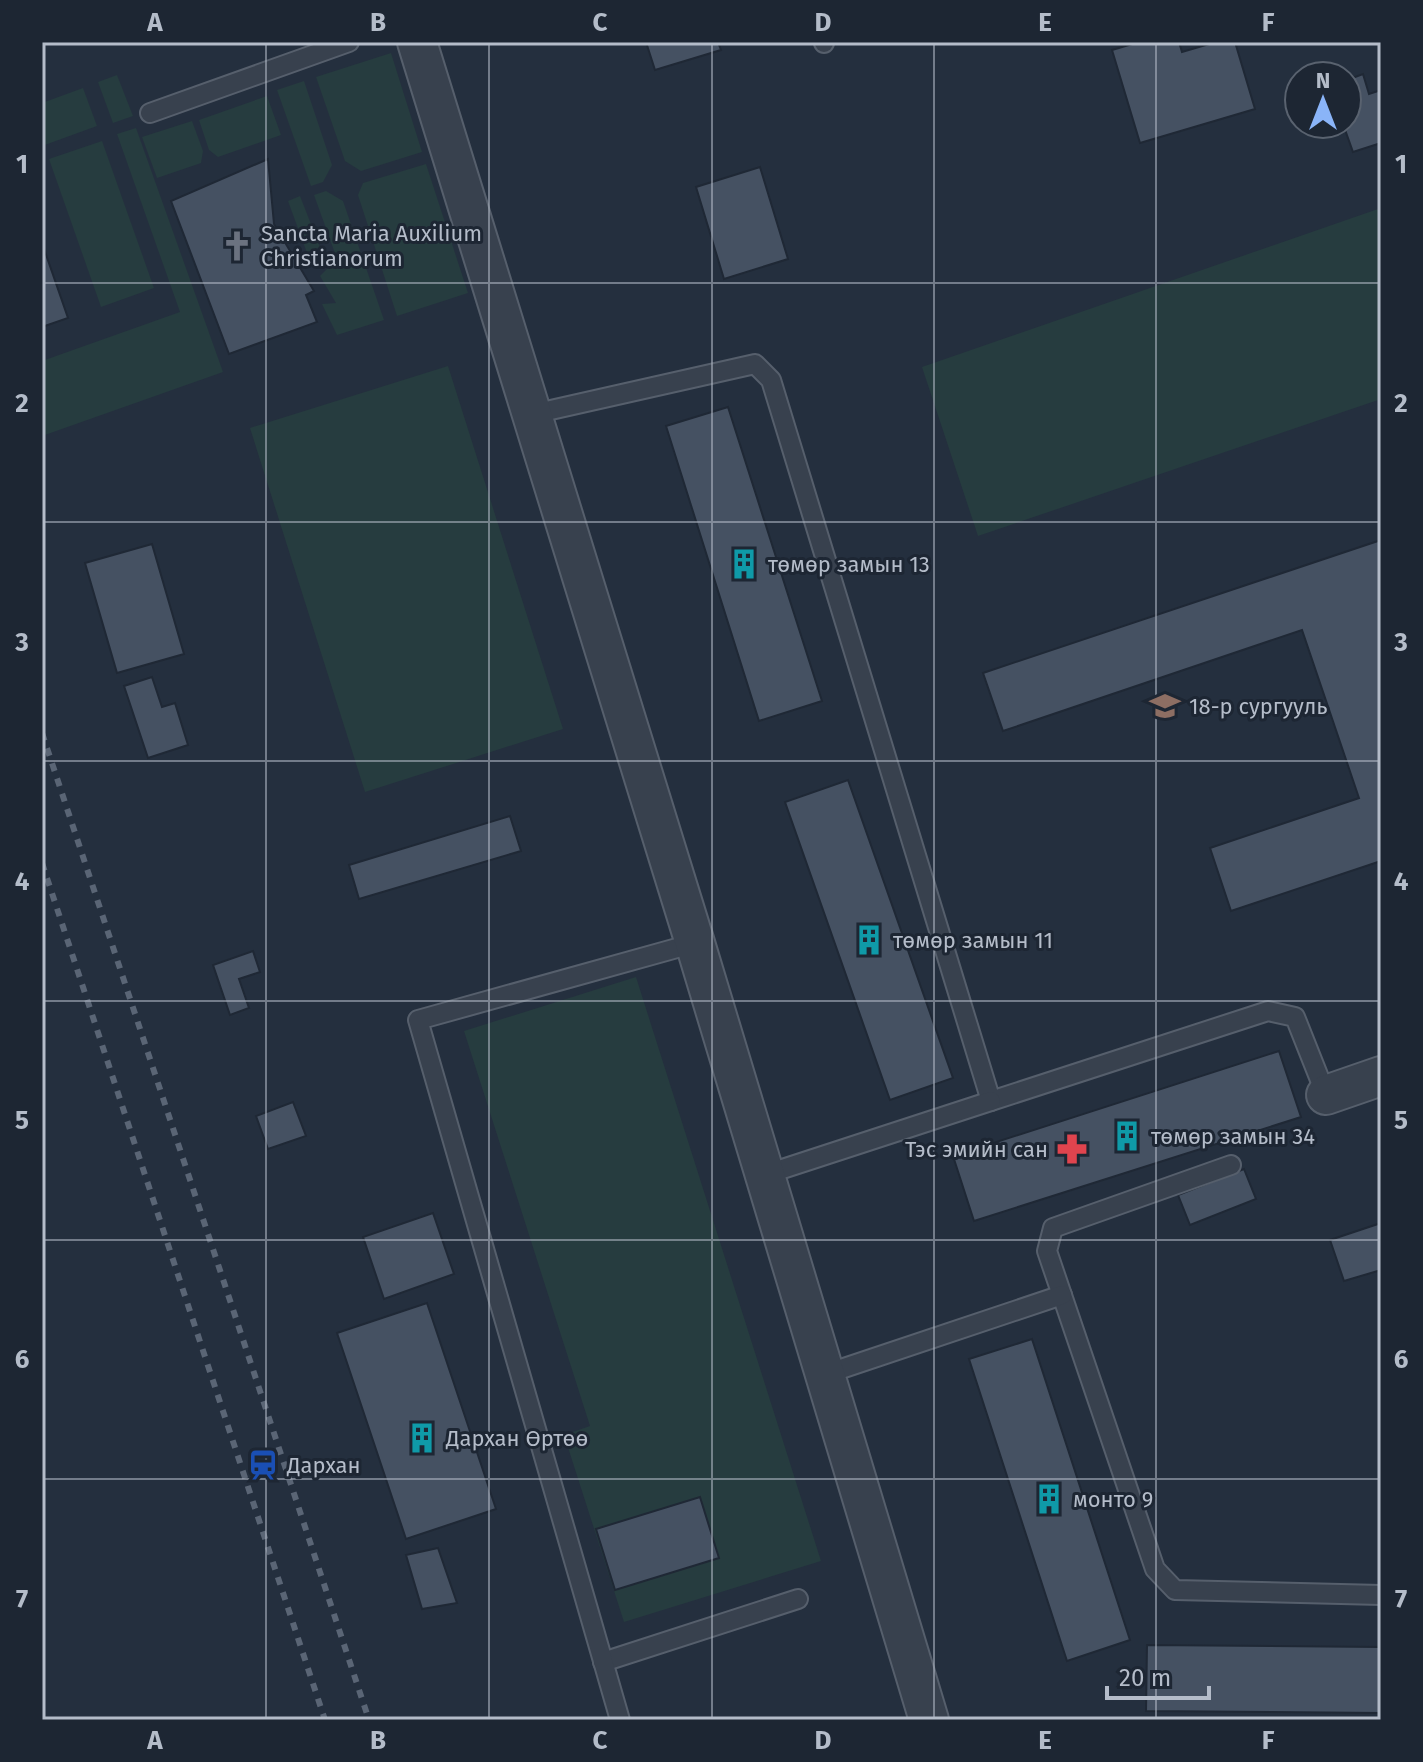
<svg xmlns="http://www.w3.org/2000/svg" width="1423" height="1762" font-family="'Fira Sans',sans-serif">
<rect width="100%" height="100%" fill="#242f3e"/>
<g fill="#263c3f">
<polygon points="391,53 422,152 361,171 345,161 316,77"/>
<polygon points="117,75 133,116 113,123 98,82"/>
<polygon points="304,81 332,165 323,182 311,186 277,90"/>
<polygon points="83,88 97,126 42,146 42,103"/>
<polygon points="267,96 281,135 218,157 209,150 199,120"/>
<polygon points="192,121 203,151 201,163 157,178 142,137"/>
<polygon points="136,128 223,372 42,436 42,361 180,312 117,134"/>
<polygon points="102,141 154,288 101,307 49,159"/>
<polygon points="426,164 468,293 397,316 358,195 363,183"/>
<polygon points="326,191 343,201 384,320 337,335 322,304 336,303 320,276 337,259 314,195"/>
<polygon points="300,196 320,247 307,253 288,201"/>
<polygon points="1378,209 1381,218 1381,399 978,536 922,367"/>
<polygon points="448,366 563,729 365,792 250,428"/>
<polygon points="636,977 821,1561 624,1622 564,1435 590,1426 464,1031"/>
</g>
<g fill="#455162" stroke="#1f2835" stroke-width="2">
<polygon points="646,42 718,42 721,50 655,70"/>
<polygon points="1139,42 1179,42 1182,52 1216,42 1235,42 1255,109 1140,143 1112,50"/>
<polygon points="1363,74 1369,94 1381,90 1381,143 1353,152 1343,124 1347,124 1347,80"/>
<polygon points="268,159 274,224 314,291 306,295 317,322 229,354 171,201"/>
<polygon points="760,167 788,259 724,279 696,187"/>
<polygon points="42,243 68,318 42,327"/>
<polygon points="728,407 822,701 759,721 666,426"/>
<polygon points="1381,540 1381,861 1231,911 1210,848 1359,798 1302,630 1003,731 983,673"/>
<polygon points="152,544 184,654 117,673 85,563"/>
<polygon points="152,677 162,707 175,703 188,745 148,758 124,686"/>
<polygon points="848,780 953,1078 890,1100 785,802"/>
<polygon points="510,816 521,851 359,899 349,865"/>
<polygon points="253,951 260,972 239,979 249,1008 230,1015 213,965"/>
<polygon points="1279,1051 1301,1117 974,1221 953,1156"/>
<polygon points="293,1102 306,1136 268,1149 256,1116"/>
<polygon points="1244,1169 1256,1199 1190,1225 1178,1195"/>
<polygon points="433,1213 454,1274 384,1299 363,1237"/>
<polygon points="1381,1223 1381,1270 1344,1281 1330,1240"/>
<polygon points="427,1303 496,1509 406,1539 337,1333"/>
<polygon points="1032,1339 1130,1640 1067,1661 969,1359"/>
<polygon points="700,1497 719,1558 615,1590 596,1529"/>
<polygon points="438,1548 457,1603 422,1609 406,1555"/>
<polygon points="1147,1645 1381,1647 1381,1713 1146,1711"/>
</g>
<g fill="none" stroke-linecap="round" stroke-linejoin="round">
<g stroke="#565f6c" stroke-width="22">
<g id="service">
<polyline points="824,42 824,43"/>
<polyline points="150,113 349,42"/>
<polyline points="533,414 755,364 771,380 991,1101 1268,1011 1295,1017 1326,1095"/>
<polyline points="1231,1165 1053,1228 1047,1251 1155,1569 1175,1590 1381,1595"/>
<polyline points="764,1175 991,1101"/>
<polyline points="823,1375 1062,1295"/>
<polyline points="603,1662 798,1599"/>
<polyline points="620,1720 418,1020 695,943"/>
</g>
</g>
<g stroke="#565f6c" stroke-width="42">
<g id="minor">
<polyline points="417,42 695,943 929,1720"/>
<polyline points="1326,1095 1381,1076"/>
</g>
</g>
<use href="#service" stroke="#38414e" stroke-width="18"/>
<use href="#minor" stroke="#38414e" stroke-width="38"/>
<g stroke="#5a6575" stroke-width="6" stroke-dasharray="8 8" stroke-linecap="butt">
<polyline points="42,733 369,1720"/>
<polyline points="42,863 325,1720"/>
</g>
</g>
<path fill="none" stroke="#b4bcc9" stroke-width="2" stroke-opacity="0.55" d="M266,42V1720M489,42V1720M712,42V1720M934,42V1720M1156,42V1720M42,283H1381M42,522H1381M42,761H1381M42,1001H1381M42,1240H1381M42,1479H1381"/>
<defs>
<g id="church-bare" transform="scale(2.4)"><path d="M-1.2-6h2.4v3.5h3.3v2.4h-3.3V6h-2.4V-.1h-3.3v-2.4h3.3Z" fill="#6b7280" stroke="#1d2633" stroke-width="2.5" paint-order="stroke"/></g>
<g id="building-bare" transform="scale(2.4)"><path d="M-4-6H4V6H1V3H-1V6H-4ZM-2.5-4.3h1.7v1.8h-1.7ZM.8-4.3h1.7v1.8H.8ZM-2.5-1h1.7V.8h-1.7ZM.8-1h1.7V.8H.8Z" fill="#0f9aa8" stroke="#1d2633" stroke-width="2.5" paint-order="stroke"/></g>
<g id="school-bare" transform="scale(2.4)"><path d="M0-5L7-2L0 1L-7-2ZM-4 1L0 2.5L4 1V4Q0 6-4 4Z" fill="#8d6e63" stroke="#1d2633" stroke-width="2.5" paint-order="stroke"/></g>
<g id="pharmacy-bare" transform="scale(2.4)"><path d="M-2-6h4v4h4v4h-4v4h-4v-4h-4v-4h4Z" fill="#e0444e" stroke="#1d2633" stroke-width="2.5" paint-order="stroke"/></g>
<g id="station-bare" transform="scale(2.4)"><path d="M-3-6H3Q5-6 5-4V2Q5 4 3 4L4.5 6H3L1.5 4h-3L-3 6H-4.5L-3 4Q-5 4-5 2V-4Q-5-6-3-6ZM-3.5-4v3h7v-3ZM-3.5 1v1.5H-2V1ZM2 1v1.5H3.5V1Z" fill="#1a4fb4" stroke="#1d2633" stroke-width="2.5" paint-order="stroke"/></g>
</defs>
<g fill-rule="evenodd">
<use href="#church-bare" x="237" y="246"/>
<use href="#building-bare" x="744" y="564"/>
<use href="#school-bare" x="1165" y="706"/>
<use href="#building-bare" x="869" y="940"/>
<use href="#building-bare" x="1127" y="1136"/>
<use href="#pharmacy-bare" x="1072" y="1149"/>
<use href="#building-bare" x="422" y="1438"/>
<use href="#station-bare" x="263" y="1465"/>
<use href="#building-bare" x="1049" y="1499"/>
</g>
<g text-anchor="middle" stroke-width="6" stroke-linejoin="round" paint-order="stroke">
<g font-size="22" fill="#b4bcc9" stroke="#1d2633" text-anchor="start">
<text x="261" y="241">Sancta Maria Auxilium<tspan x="261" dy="25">Christianorum</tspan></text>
<text x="768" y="572">төмөр замын 13</text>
<text x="1189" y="714">18-р сургууль</text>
<text x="893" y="948">төмөр замын 11</text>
<text x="1151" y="1144">төмөр замын 34</text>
<text x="1048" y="1157" text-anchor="end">Тэс эмийн сан</text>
<text x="446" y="1446">Дархан Өртөө</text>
<text x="287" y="1473">Дархан</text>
<text x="1073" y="1507">монто 9</text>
</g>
</g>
<rect width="1423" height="1762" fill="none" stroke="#1d2633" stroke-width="88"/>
<g transform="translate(1323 100)"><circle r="38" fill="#1d2633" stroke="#59626f" stroke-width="2"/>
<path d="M0-6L14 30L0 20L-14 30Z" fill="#8ab4f8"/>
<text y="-12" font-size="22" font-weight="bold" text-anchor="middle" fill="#b4bcc9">N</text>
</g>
<path d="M1107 1686v12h102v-12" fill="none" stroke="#b4bcc9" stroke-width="4"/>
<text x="1119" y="1686" font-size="24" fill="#b4bcc9" stroke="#1d2633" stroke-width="6" paint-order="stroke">20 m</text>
<rect x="44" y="44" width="1335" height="1674" fill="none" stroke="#b4bcc9" stroke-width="3"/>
<g font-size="26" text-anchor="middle" font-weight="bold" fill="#b4bcc9">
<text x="155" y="31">A</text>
<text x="378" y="31">B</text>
<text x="600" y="31">C</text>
<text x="823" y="31">D</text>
<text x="1045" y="31">E</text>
<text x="1268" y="31">F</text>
<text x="22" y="173">1</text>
<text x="1401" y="173">1</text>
<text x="22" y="412">2</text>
<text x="1401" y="412">2</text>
<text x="22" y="651">3</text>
<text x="1401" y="651">3</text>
<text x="22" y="890">4</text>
<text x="1401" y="890">4</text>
<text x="22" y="1129">5</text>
<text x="1401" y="1129">5</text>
<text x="22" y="1368">6</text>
<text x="1401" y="1368">6</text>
<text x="22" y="1608">7</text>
<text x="1401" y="1608">7</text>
<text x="155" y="1749">A</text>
<text x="378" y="1749">B</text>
<text x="600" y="1749">C</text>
<text x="823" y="1749">D</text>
<text x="1045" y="1749">E</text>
<text x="1268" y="1749">F</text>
</g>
</svg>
